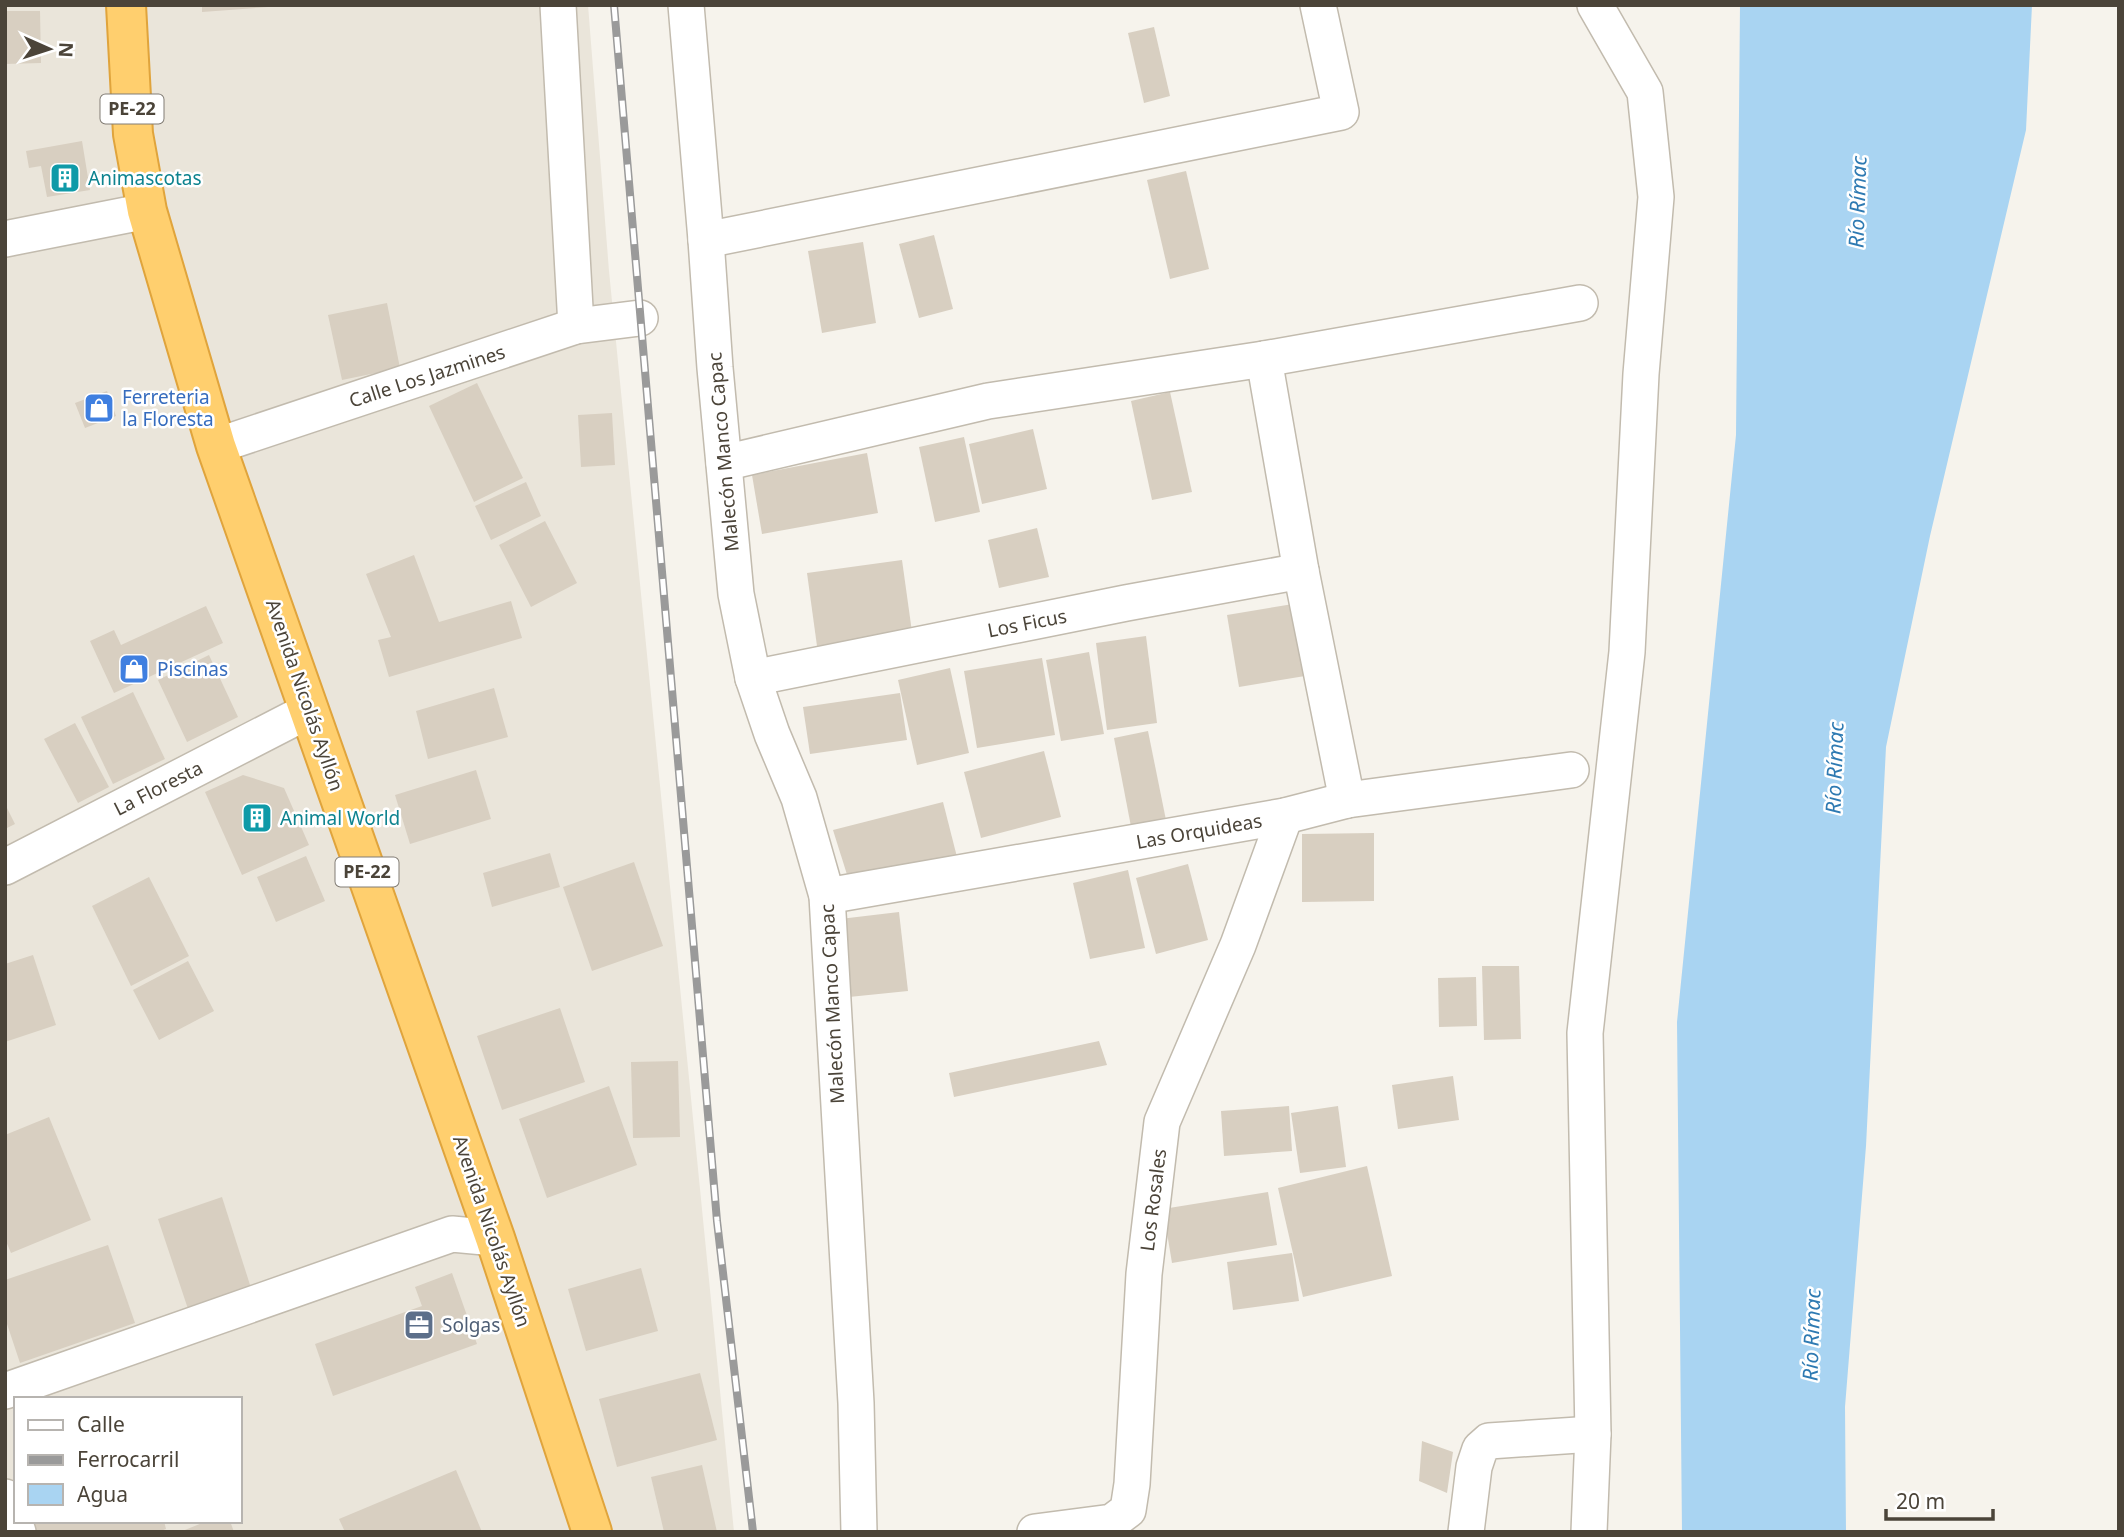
<svg xmlns="http://www.w3.org/2000/svg" width="2124" height="1537" font-family="'Noto Sans',sans-serif">
<rect width="100%" height="100%" fill="#f6f3ec"/>
<path fill="#eae5da" fill-rule="evenodd" d="M5,5H588L609,271L734,1532H5ZM16,1399H240V1521H16Z"/>
<polygon fill="#a9d4f2" points="1740,5 2032,5 2026,130 1930,536 1886,747 1866,1146 1845,1407 1846,1532 1682,1532 1677,1022 1736,435"/>
<g fill="#d8cfc1">
<polygon points="202,5 268,5 268,7 202,12"/>
<polygon points="5,11 40,11 41,63 5,64"/>
<polygon points="1154,27 1170,96 1144,103 1128,33"/>
<polygon points="82,141 90,190 47,197 41,166 29,168 26,151"/>
<polygon points="1186,171 1209,269 1170,279 1147,180"/>
<polygon points="934,235 953,309 919,318 899,244"/>
<polygon points="863,242 876,323 822,333 808,251"/>
<polygon points="387,303 400,368 342,380 328,315"/>
<polygon points="477,383 523,478 474,502 429,406"/>
<polygon points="107,391 116,416 85,428 75,403"/>
<polygon points="1170,392 1192,492 1152,500 1131,401"/>
<polygon points="612,413 615,465 581,467 578,415"/>
<polygon points="1033,429 1047,489 982,504 969,444"/>
<polygon points="964,437 980,512 935,522 919,447"/>
<polygon points="867,453 878,513 762,534 752,475"/>
<polygon points="526,482 541,516 491,540 475,506"/>
<polygon points="545,521 577,583 531,607 499,545"/>
<polygon points="1037,528 1049,577 999,588 988,540"/>
<polygon points="414,555 439,622 511,601 522,638 389,677 378,640 391,637 366,574"/>
<polygon points="902,560 912,632 817,646 807,573"/>
<polygon points="1293,604 1305,676 1239,687 1227,615"/>
<polygon points="206,606 223,643 114,693 90,641 114,630 121,645"/>
<polygon points="1146,636 1157,723 1107,730 1096,643"/>
<polygon points="1089,652 1104,734 1061,741 1046,660"/>
<polygon points="209,655 238,717 187,742 158,680"/>
<polygon points="1042,658 1055,735 977,748 964,671"/>
<polygon points="950,668 969,753 917,765 898,680"/>
<polygon points="494,688 508,737 428,759 416,711"/>
<polygon points="133,692 165,759 113,784 81,717"/>
<polygon points="900,693 907,740 810,754 803,707"/>
<polygon points="75,723 109,787 78,803 44,739"/>
<polygon points="1148,731 1168,830 1133,837 1114,738"/>
<polygon points="1044,751 1061,817 981,838 964,772"/>
<polygon points="476,770 491,819 410,844 395,795"/>
<polygon points="243,775 284,788 309,845 242,875 205,792"/>
<polygon points="943,802 957,857 849,881 833,830"/>
<polygon points="5,804 15,824 5,829"/>
<polygon points="1374,833 1374,901 1302,902 1302,834"/>
<polygon points="550,853 560,887 492,907 483,873"/>
<polygon points="306,856 325,901 276,922 257,877"/>
<polygon points="634,862 663,946 592,971 563,887"/>
<polygon points="1188,864 1208,940 1156,954 1136,878"/>
<polygon points="1128,870 1145,948 1090,959 1073,883"/>
<polygon points="149,877 189,956 131,986 92,906"/>
<polygon points="899,912 908,991 849,997 840,919"/>
<polygon points="33,955 56,1025 5,1042 5,964"/>
<polygon points="188,961 214,1011 159,1040 133,990"/>
<polygon points="1482,966 1519,966 1521,1039 1484,1040"/>
<polygon points="1476,977 1477,1026 1439,1027 1438,978"/>
<polygon points="560,1008 585,1082 502,1110 477,1036"/>
<polygon points="1099,1041 1107,1065 954,1097 949,1073"/>
<polygon points="678,1061 680,1137 633,1138 631,1062"/>
<polygon points="1453,1076 1459,1120 1398,1129 1392,1085"/>
<polygon points="609,1086 637,1165 547,1198 519,1119"/>
<polygon points="1289,1106 1292,1151 1224,1156 1221,1111"/>
<polygon points="1338,1106 1346,1167 1300,1173 1291,1113"/>
<polygon points="49,1117 91,1220 11,1253 5,1239 5,1135"/>
<polygon points="1367,1166 1392,1276 1303,1297 1278,1188"/>
<polygon points="1268,1192 1277,1245 1172,1263 1163,1209"/>
<polygon points="222,1197 251,1288 188,1309 158,1219"/>
<polygon points="108,1245 135,1323 20,1363 5,1318 5,1280"/>
<polygon points="1292,1253 1299,1301 1233,1310 1227,1262"/>
<polygon points="641,1268 658,1331 586,1351 568,1289"/>
<polygon points="452,1273 477,1344 333,1396 315,1344 422,1306 415,1287"/>
<polygon points="700,1373 717,1440 617,1467 599,1399"/>
<polygon points="1422,1441 1453,1452 1447,1493 1419,1481"/>
<polygon points="702,1465 717,1532 664,1532 651,1477"/>
<polygon points="456,1470 482,1532 345,1532 339,1519"/>
<polygon points="30,1521 164,1521 166,1529 158,1532 34,1532"/>
<polygon points="207,1521 230,1521 234,1532 180,1532"/>
</g>
<g fill="none" stroke-linecap="round" stroke-linejoin="round">
<g stroke="#c2bbae" stroke-width="38">
<g id="street">
<polyline points="558,5 576,326"/>
<polyline points="686,5 706,240 715,368 736,594 753,678 772,734 799,798 827,896 856,1403 859,1532"/>
<polyline points="5,239 147,211"/>
<polyline points="706,240 1341,112 1318,5"/>
<polyline points="1264,359 1301,571 1347,800"/>
<polyline points="216,446 576,326 640,318"/>
<polyline points="724,463 988,401 1264,359 1580,303"/>
<polyline points="753,678 1126,603 1301,571"/>
<polyline points="5,867 310,710"/>
<polyline points="827,896 1285,816 1347,800 1571,770"/>
<polyline points="5,1391 452,1234 495,1238"/>
<polyline points="5,1497 18,1532"/>
<polyline points="1035,1532 1112,1522 1128,1510 1132,1484 1144,1274 1162,1122 1238,945 1285,816"/>
<polyline points="1466,1532 1474,1467 1480,1449 1489,1441 1593,1434"/>
<polyline points="1589,1532 1593,1434 1585,1033 1627,652 1641,374 1656,197 1645,92 1595,5"/>
</g>
</g>
<g stroke="#e0a43c" stroke-width="42">
<polyline id="highway" points="126,5 133,134 147,211 216,446 495,1238 592,1532"/>
</g>
<use href="#street" stroke="#fff" stroke-width="35"/>
<use href="#highway" stroke="#ffcf6e" stroke-width="38"/>
<g stroke="#9a9a9a" stroke-width="8">
<polyline id="rail" points="614,5 717,1221 753,1532"/>
</g>
<use href="#rail" stroke="#fff" stroke-width="5" stroke-dasharray="16" stroke-linecap="butt"/>
</g>
<defs>
<g id="building-square" transform="scale(1.575)"><rect x="-9" y="-9" width="18" height="18" rx="4" fill="#0f9aa8" stroke="#fff"/><path d="M-4-6H4V6H1V3H-1V6H-4ZM-2.5-4.3h1.7v1.8h-1.7ZM.8-4.3h1.7v1.8H.8ZM-2.5-1h1.7V.8h-1.7ZM.8-1h1.7V.8H.8Z" fill="#fff"/></g>
<g id="shop-square" transform="scale(1.575)"><rect x="-9" y="-9" width="18" height="18" rx="4" fill="#3f7fe0" stroke="#fff"/><path d="M-5-2.5h2.3a2.7 3.5 0 0 1 5.4 0H5L5.5 6h-11ZM-1.5-2.5h3a1.5 2.3 0 0 0-3 0Z" fill="#fff"/></g>
<g id="office-square" transform="scale(1.575)"><rect x="-9" y="-9" width="18" height="18" rx="4" fill="#5c6f8a" stroke="#fff"/><path d="M-6-3h4V-5.5h4V-3h4V5H-6ZM-1-4.5V-3h2v-1.5ZM-6 0V1H6V0Z" fill="#fff"/></g>
</defs>
<g fill-rule="evenodd">
<use href="#building-square" x="65" y="178"/>
<use href="#shop-square" x="99" y="408"/>
<use href="#shop-square" x="134" y="669"/>
<use href="#building-square" x="257" y="818"/>
<use href="#office-square" x="419" y="1325"/>
</g>
<g text-anchor="middle" stroke-width="5" stroke-linejoin="round" paint-order="stroke">
<g fill="#fff" stroke="#817c74" stroke-width="2">
<rect x="100.5" y="94.5" width="63" height="29" rx="5"/>
<rect x="335.5" y="857.5" width="63" height="29" rx="5"/>
</g>
<g font-size="18" font-weight="bold" fill="#4b4439">
<text x="132" y="115">PE-22</text>
<text x="367" y="878">PE-22</text>
</g>
<g font-size="19" fill="#0d838f" stroke="#fff" text-anchor="start">
<text x="88" y="185">Animascotas</text>
<text x="280" y="825">Animal World</text>
</g>
<g font-size="19" fill="#4b4439" stroke="#fff">
<text transform="translate(427 376) rotate(-18)" y="7">Calle Los Jazmines</text>
<text transform="translate(723 452) rotate(-95)" y="7">Malecón Manco Capac</text>
<text transform="translate(1027 623) rotate(-11)" y="7">Los Ficus</text>
<text transform="translate(305 695) rotate(71)" y="7">Avenida Nicolás Ayllón</text>
<text transform="translate(158 788) rotate(-27)" y="7">La Floresta</text>
<text transform="translate(1199 831) rotate(-10)" y="7">Las Orquideas</text>
<text transform="translate(832 1004) rotate(-93)" y="7">Malecón Manco Capac</text>
<text transform="translate(1153 1200) rotate(-83)" y="7">Los Rosales</text>
<text transform="translate(492 1231) rotate(71)" y="7">Avenida Nicolás Ayllón</text>
</g>
<g font-size="19" fill="#366cbe" stroke="#fff" text-anchor="start">
<text x="122" y="404">Ferreteria<tspan x="122" dy="22">la Floresta</tspan></text>
<text x="157" y="676">Piscinas</text>
</g>
<g font-size="19" fill="#4e5e75" stroke="#fff" text-anchor="start">
<text x="442" y="1332">Solgas</text>
</g>
<g font-size="21" font-style="italic" fill="#2e7ab2" stroke="#fff">
<text transform="translate(1858 202) rotate(-88)" y="7">Río Rímac</text>
<text transform="translate(1835 768) rotate(-88)" y="7">Río Rímac</text>
<text transform="translate(1812 1335) rotate(-88)" y="7">Río Rímac</text>
</g>
</g>
<rect width="2124" height="1537" fill="none" stroke="#4b4439" stroke-width="14"/>
<rect x="14" y="1397" width="228" height="126" fill="#ffffff" stroke="#b7b4b0" stroke-width="2"/>
<rect x="28" y="1420" width="35" height="10" fill="#ffffff" stroke="#b7b4b0" stroke-width="2"/>
<text x="77" y="1432" font-size="21" fill="#4b4439">Calle</text>
<rect x="28" y="1455" width="35" height="10" fill="#9a9a9a" stroke="#b7b4b0" stroke-width="2"/>
<text x="77" y="1467" font-size="21" fill="#4b4439">Ferrocarril</text>
<rect x="28" y="1484" width="35" height="21" fill="#a9d4f2" stroke="#b7b4b0" stroke-width="2"/>
<text x="77" y="1502" font-size="21" fill="#4b4439">Agua</text>
<g transform="translate(49 49) rotate(93)" stroke="#ffffff" stroke-width="5" paint-order="stroke">
<path d="M0-5L12 26L0 18L-12 26Z" fill="#4b4439"/>
<text y="-10" font-size="19" font-weight="bold" text-anchor="middle" fill="#4b4439">N</text>
</g>
<path d="M1886 1509v10h107v-10" fill="none" stroke="#4b4439" stroke-width="3.5"/>
<text x="1896" y="1509" font-size="21" fill="#4b4439" stroke="#ffffff" stroke-width="5" paint-order="stroke">20 m</text>
</svg>
